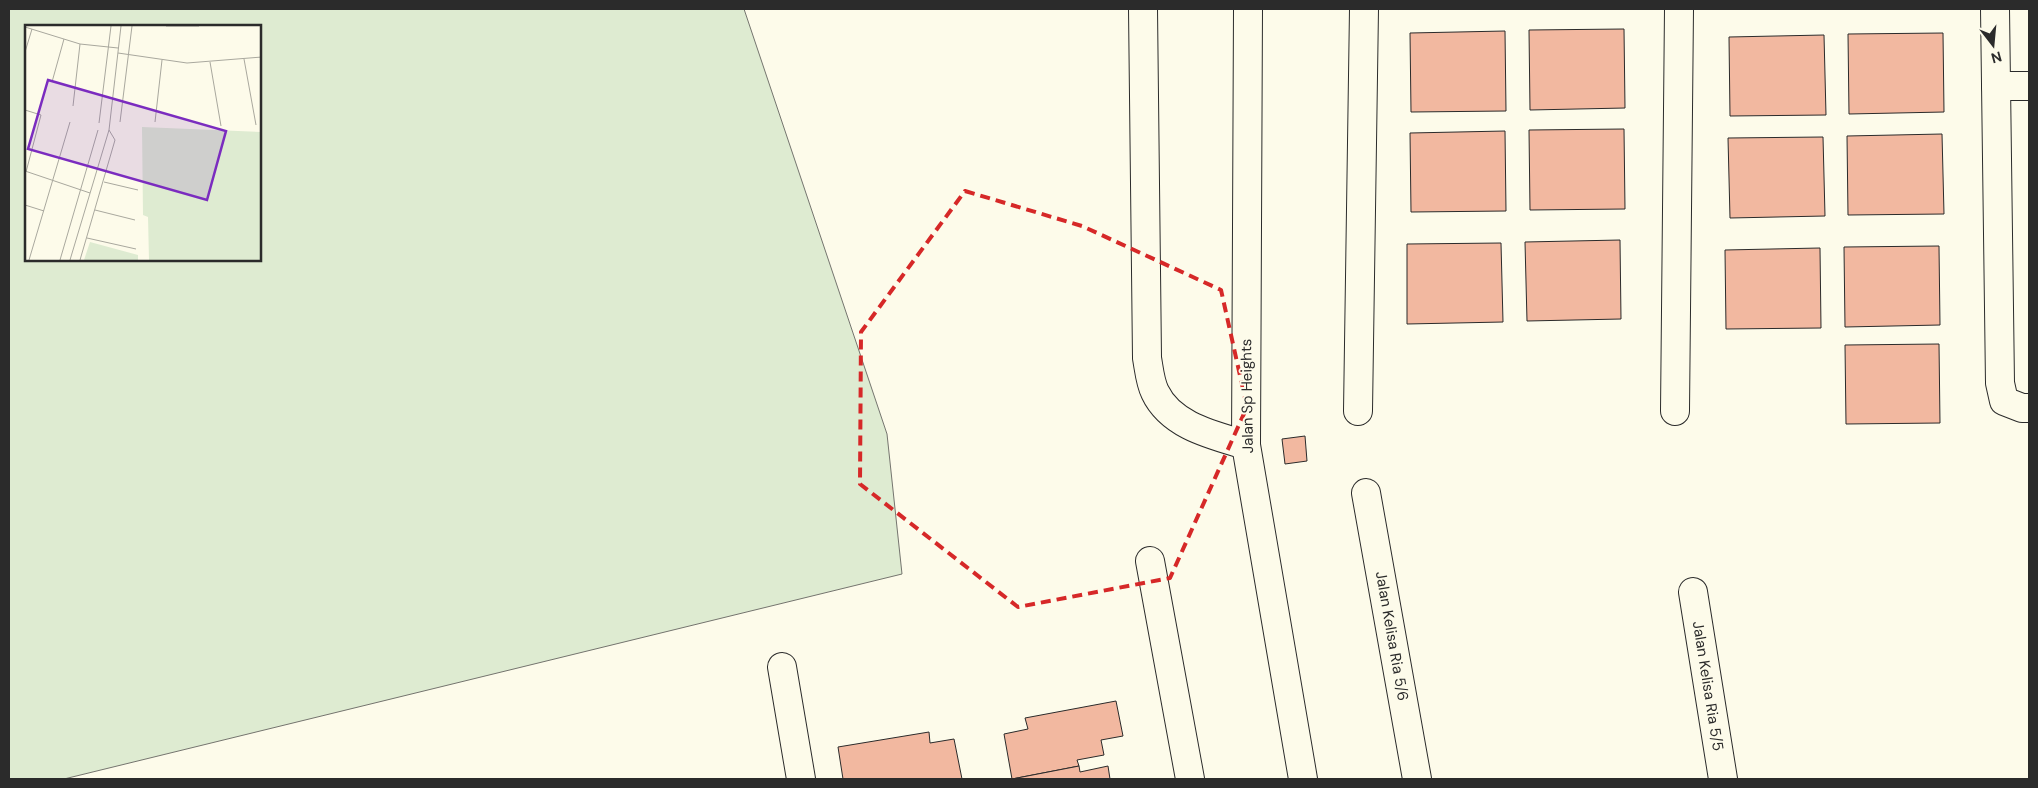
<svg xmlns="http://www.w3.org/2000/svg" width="2038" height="788" font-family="'DM Sans',sans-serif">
<rect width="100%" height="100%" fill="#fdfbea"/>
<path fill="#deebd1" stroke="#74746e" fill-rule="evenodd" d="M9,9H744L887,434L902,574L64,779H9ZM26,26H260V260H26Z"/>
<g fill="#f2b8a0" stroke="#2b2b2b">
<polygon points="1624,29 1625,108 1530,110 1529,30"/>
<polygon points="1505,31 1506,111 1411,112 1410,33"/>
<polygon points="1943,33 1944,112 1849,114 1848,34"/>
<polygon points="1824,35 1826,115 1730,116 1729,37"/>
<polygon points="1624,129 1625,209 1530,210 1529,130"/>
<polygon points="1505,131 1506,211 1411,212 1410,133"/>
<polygon points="1942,134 1944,214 1848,215 1847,136"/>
<polygon points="1823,137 1825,216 1730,218 1728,138"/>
<polygon points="1620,240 1621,319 1527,321 1525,242"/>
<polygon points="1501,243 1503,322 1407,324 1407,244"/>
<polygon points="1939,246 1940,325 1845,327 1844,247"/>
<polygon points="1820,248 1821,328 1726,329 1725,250"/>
<polygon points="1939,344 1940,423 1846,424 1845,345"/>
<polygon points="1305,436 1307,461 1285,464 1282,439"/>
<polygon points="1116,701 1123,736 1101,740 1104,755 1077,760 1079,766 1012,779 1004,734 1028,729 1025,718"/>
<polygon points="929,732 930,743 954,739 962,779 843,779 838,747"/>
<polygon points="1079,766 1080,772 1108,766 1110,779 1012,779"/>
</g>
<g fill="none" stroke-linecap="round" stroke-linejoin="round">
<g stroke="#2b2b2b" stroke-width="30">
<g id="minor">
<path d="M1143,9L1147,358C1149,369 1150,382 1155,392C1171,426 1213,435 1246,445"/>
<polyline points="1248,9 1246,445 1303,779"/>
<polyline points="1995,9 2000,383 2004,401 2022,408 2029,408"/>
<polyline points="1996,86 2029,86"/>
<polyline points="1358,411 1364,9"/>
<polyline points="1675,411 1679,9"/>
<polyline points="1366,493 1417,779"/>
<polyline points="1150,561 1190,779"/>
<polyline points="1693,592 1723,779"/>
<polyline points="782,667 801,779"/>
</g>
</g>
<use href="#minor" stroke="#fdfbea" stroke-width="28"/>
</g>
<path fill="none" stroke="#d62828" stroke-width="4" stroke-dasharray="10 6" stroke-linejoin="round" d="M965,191L1082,226L1221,290L1247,407L1170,578L1018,607L860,484L861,332Z"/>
<g text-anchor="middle" stroke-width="4" stroke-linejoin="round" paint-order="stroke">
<g font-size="15" fill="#2b2b2b" stroke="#fdfbea">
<text transform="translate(1247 396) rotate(-91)" y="5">Jalan Sp Heights</text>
<text transform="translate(1392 636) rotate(80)" y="5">Jalan Kelisa Ria 5/6</text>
<text transform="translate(1708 686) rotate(81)" y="5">Jalan Kelisa Ria 5/5</text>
</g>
</g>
<g transform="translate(25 25)">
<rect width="236" height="236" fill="#fdfbea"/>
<path d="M117,102L236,107V235H124L123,192L118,190ZM65,217L113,230V235H59Z" fill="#deebd1"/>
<path fill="none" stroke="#a9a89e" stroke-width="1" d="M141,1H174M0,2L55,19L93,23M0,27L7,4M93,28L162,38L237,32M219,34L231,100M185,37L196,101M27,57L39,14M48,81L55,19M0,85L16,90L1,147M95,97L107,1M130,97L137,35M74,98L86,1M0,146L65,168M79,157L113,165M0,180L19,186M70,185L110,195M62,213L111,224M4,235L45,97M35,235L73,105M45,235L84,105L96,1M55,235L90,115L84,105"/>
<path fill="#7b2cbf" fill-opacity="0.15" stroke="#7b2cbf" stroke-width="2.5" d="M23,55L201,106L182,175L3,124Z"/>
<rect width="236" height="236" fill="none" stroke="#2b2b2b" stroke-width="2.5"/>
</g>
<rect width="2038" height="788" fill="none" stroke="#2b2b2b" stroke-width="20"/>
<g transform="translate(1993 45) rotate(164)" stroke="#fdfbea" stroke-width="4" paint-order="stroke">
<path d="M0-4L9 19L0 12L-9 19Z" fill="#2b2b2b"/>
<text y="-8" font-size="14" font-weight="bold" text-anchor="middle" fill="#2b2b2b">N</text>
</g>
</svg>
